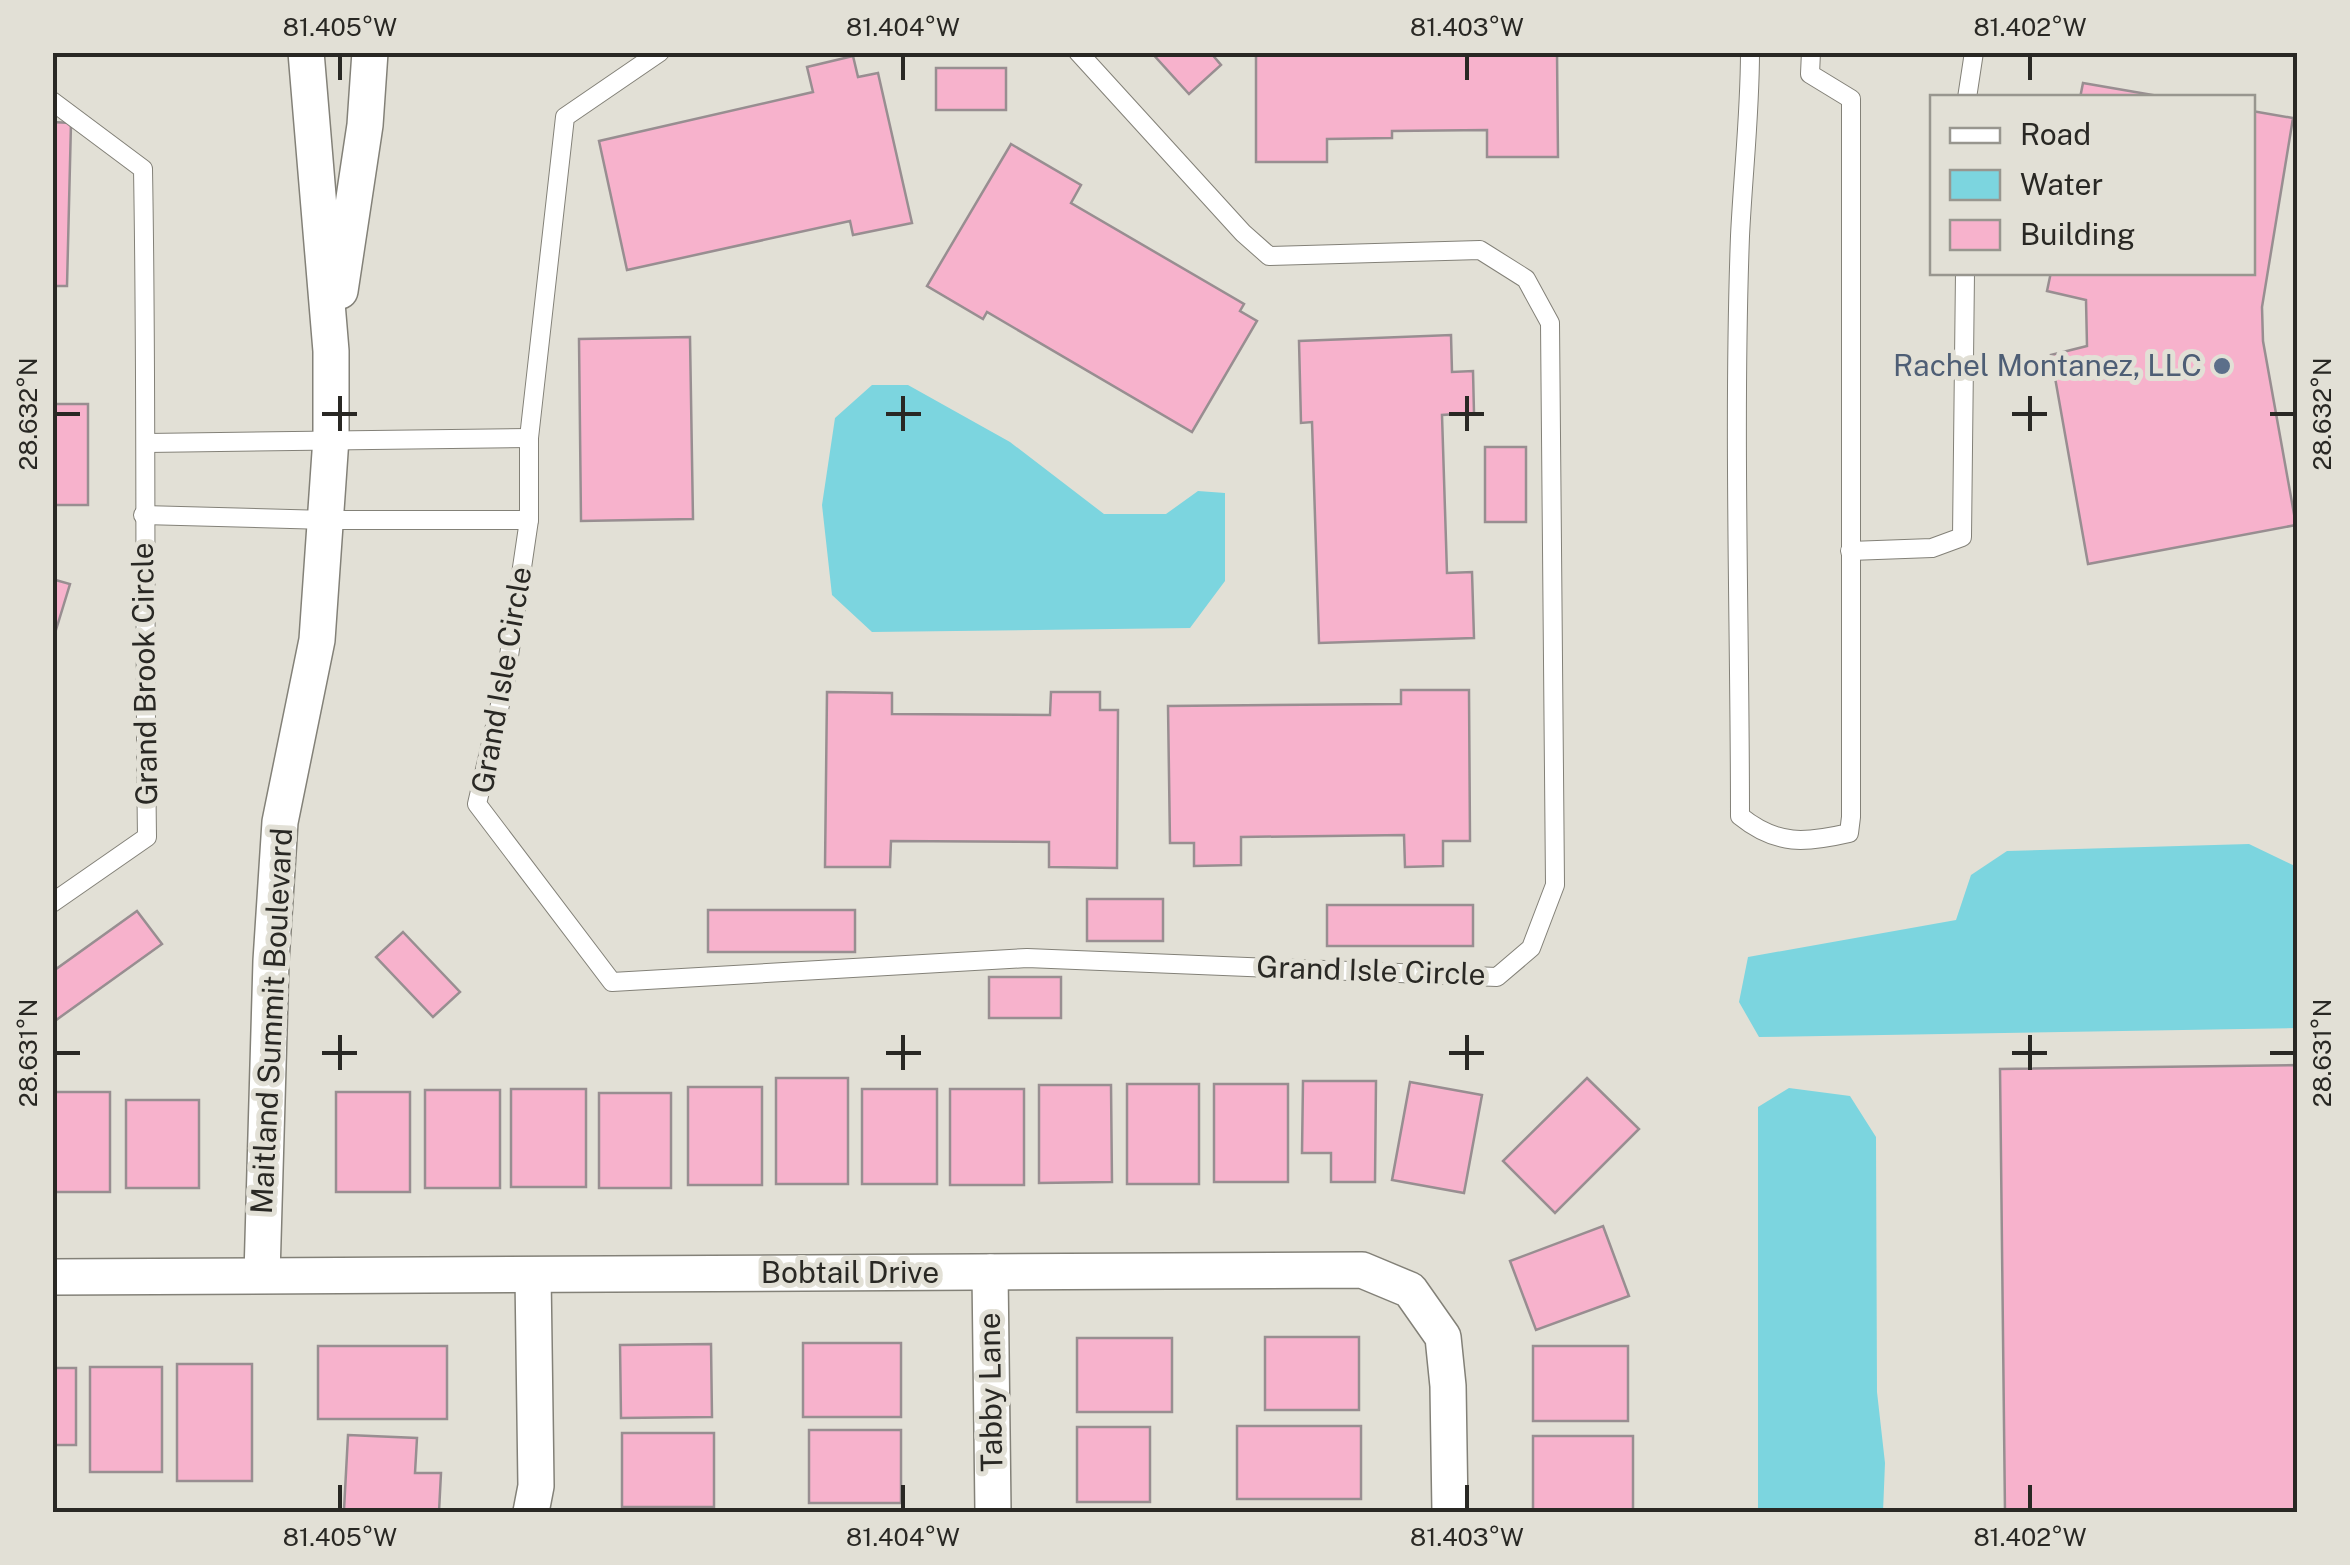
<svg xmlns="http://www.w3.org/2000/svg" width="2350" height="1565" font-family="'Public Sans',sans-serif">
<rect width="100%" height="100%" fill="#e2e0d6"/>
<g fill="#7cd5df">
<polygon points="872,385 908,385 1010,442 1104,514 1166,514 1198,491 1225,493 1225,581 1190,628 872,632 832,595 822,505 835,418"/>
<polygon points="2249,844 2297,867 2297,1028 1759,1037 1739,1002 1748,957 1956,920 1971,875 2007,851"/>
<polygon points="1789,1088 1850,1096 1876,1137 1877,1392 1885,1463 1883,1512 1758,1512 1758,1107"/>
</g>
<g fill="#f7b2cc" stroke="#988e91" stroke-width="2.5">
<polygon points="1151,52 1210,52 1221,65 1189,94"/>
<polygon points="1256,52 1557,52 1558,157 1487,157 1487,130 1392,131 1392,138 1327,139 1327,162 1256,162"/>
<polygon points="853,56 858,77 878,73 912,223 853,235 850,221 627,270 599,141 813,92 807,67"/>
<rect x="936" y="68" width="70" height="42"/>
<polygon points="2083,83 2170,98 2080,98"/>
<polygon points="2252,111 2293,118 2262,307 2263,341 2296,525 2088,564 2051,355 2087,346 2086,300 2047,291 2051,272 2252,272"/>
<polygon points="52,122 71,123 67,286 52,286"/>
<polygon points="1011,144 1081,185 1071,203 1244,304 1240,311 1257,321 1192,432 987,312 983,319 927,286"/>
<polygon points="1451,335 1452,372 1473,371 1474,413 1442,415 1447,573 1472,572 1474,638 1319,643 1312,422 1301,423 1299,341"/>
<polygon points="690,337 693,519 581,521 579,339"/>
<rect x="52" y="404" width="36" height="101"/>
<rect x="1485" y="447" width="41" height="75"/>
<polygon points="52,579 70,584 52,643"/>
<polygon points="1401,690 1469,690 1470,841 1443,841 1443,866 1405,867 1404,835 1241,837 1241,865 1194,866 1194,843 1170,843 1168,706 1401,704"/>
<polygon points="827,692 892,693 892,714 1050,715 1051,692 1100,692 1100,710 1118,710 1117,868 1049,867 1049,842 891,841 890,867 825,867"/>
<rect x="1087" y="899" width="76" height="42"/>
<rect x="1327" y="905" width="146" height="41"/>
<rect x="708" y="910" width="147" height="42"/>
<polygon points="137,911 162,944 52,1023 52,972"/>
<polygon points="403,932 460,992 433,1017 376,957"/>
<rect x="989" y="977" width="72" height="41"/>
<polygon points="2298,1065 2298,1512 2005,1512 2000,1069"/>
<rect x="776" y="1078" width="72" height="106"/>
<polygon points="1587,1078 1639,1129 1555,1213 1503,1161"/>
<polygon points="1303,1081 1376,1081 1375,1182 1331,1182 1331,1153 1302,1153"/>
<polygon points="1410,1082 1482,1095 1464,1193 1392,1180"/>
<rect x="1127" y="1084" width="72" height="100"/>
<rect x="1214" y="1084" width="74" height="98"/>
<polygon points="1039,1085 1111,1085 1112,1182 1039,1183"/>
<rect x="688" y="1087" width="74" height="98"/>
<rect x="511" y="1089" width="75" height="98"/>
<rect x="862" y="1089" width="75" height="95"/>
<rect x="950" y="1089" width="74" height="96"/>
<rect x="425" y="1090" width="75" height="98"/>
<rect x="52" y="1092" width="58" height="100"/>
<rect x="336" y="1092" width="74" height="100"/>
<rect x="599" y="1093" width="72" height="95"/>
<rect x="126" y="1100" width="73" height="88"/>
<polygon points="1603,1226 1629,1296 1536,1330 1510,1261"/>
<rect x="1265" y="1337" width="94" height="73"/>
<rect x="1077" y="1338" width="95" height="74"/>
<rect x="803" y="1343" width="98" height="74"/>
<polygon points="711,1344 712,1417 621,1418 620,1345"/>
<rect x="318" y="1346" width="129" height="73"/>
<rect x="1533" y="1346" width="95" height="75"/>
<rect x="177" y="1364" width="75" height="117"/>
<rect x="90" y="1367" width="72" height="105"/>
<rect x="52" y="1368" width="24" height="77"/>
<rect x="1237" y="1426" width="124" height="73"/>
<rect x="1077" y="1427" width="73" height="75"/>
<rect x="809" y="1430" width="92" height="73"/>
<rect x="622" y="1433" width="92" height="74"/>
<polygon points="348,1435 417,1438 415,1473 441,1473 439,1512 344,1510"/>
<rect x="1533" y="1436" width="100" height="74"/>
</g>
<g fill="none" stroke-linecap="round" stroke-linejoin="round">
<g stroke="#838178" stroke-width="20">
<g id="service">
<polyline points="660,52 565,117 529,438 529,520 505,683 477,804 612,982 1027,958 1497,977 1531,948 1555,885 1550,323 1526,279 1480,250 1269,256 1243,233 1078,52"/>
<path d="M1750,52C1750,114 1743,174 1740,236C1733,429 1740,623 1740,816C1777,846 1806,843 1849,833L1851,817V99L1810,74L1811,52"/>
<polyline points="1967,98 1974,52"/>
<path d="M52,101L143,169C147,392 144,614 147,837L52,903"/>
<polyline points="147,443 529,438"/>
<polyline points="143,515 327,520 529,520"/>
<polyline points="1850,551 1932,548 1962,537 1965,272"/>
</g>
</g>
<g stroke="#838178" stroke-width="38">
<g id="minor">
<polyline points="340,291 365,125 370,52"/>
<polyline points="990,1272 993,1512"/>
<polyline points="262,1275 271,961 280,822 317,640 331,438 331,351 306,52"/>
<polyline points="52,1277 1362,1270 1410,1290 1443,1337 1448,1386 1450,1512"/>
<polyline points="531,1512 536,1486 533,1275"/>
</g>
</g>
<use href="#service" stroke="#fff" stroke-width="18"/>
<use href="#minor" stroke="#fff" stroke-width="35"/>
</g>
<path fill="none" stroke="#292824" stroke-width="4" d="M340,55V80M903,55V80M1467,55V80M2030,55V80M340,396V431M903,396V431M1467,396V431M2030,396V431M55,414H80M322,414H357M886,414H921M1449,414H1484M2012,414H2047M2270,414H2295M340,1035V1070M903,1035V1070M1467,1035V1070M2030,1035V1070M55,1053H80M322,1053H357M886,1053H921M1449,1053H1484M2012,1053H2047M2270,1053H2295M340,1485V1510M903,1485V1510M1467,1485V1510M2030,1485V1510"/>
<circle fill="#5c6f8a" stroke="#e2e0d6" stroke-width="4" cx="2222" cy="366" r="10"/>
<g text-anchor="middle" stroke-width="10" stroke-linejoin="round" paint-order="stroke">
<g font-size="30" fill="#4e5e75" stroke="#e2e0d6" text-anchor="end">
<text x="2202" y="376">Rachel Montanez, LLC</text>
</g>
<g font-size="30" fill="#292824" stroke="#e2e0d6">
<text transform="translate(145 674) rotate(-91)" y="10">Grand Brook Circle</text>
<text transform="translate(502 680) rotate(-80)" y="10">Grand Isle Circle</text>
<text transform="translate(1371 971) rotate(2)" y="10">Grand Isle Circle</text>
<text transform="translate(272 1021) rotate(-87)" y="10">Maitland Summit Boulevard</text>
<text x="850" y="1283">Bobtail Drive</text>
<text transform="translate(991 1392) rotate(-91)" y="10">Tabby Lane</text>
</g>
</g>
<rect width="2350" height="1565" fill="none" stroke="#e2e0d6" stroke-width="110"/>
<rect x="1930" y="95" width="325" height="180" fill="#e2e0d6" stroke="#98968f" stroke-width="2.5"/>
<rect x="1950" y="128" width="50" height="15" fill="#ffffff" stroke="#98968f" stroke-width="2.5"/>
<text x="2020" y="145" font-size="30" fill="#292824">Road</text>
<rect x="1950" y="170" width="50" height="30" fill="#7cd5df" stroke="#98968f" stroke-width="2.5"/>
<text x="2020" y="195" font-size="30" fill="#292824">Water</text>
<rect x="1950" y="220" width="50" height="30" fill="#f7b2cc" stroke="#98968f" stroke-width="2.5"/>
<text x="2020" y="245" font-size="30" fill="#292824">Building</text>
<rect x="55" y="55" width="2240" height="1455" fill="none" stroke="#292824" stroke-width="4"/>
<g font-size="25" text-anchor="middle" fill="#292824">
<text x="340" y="36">81.405°W</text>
<text x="903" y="36">81.404°W</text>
<text x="1467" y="36">81.403°W</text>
<text x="2030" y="36">81.402°W</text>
<text transform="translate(28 414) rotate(-90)" y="9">28.632°N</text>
<text transform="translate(2322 414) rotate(-90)" y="9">28.632°N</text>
<text transform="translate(28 1053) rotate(-90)" y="9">28.631°N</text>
<text transform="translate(2322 1053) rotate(-90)" y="9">28.631°N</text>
<text x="340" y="1546">81.405°W</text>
<text x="903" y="1546">81.404°W</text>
<text x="1467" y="1546">81.403°W</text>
<text x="2030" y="1546">81.402°W</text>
</g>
</svg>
